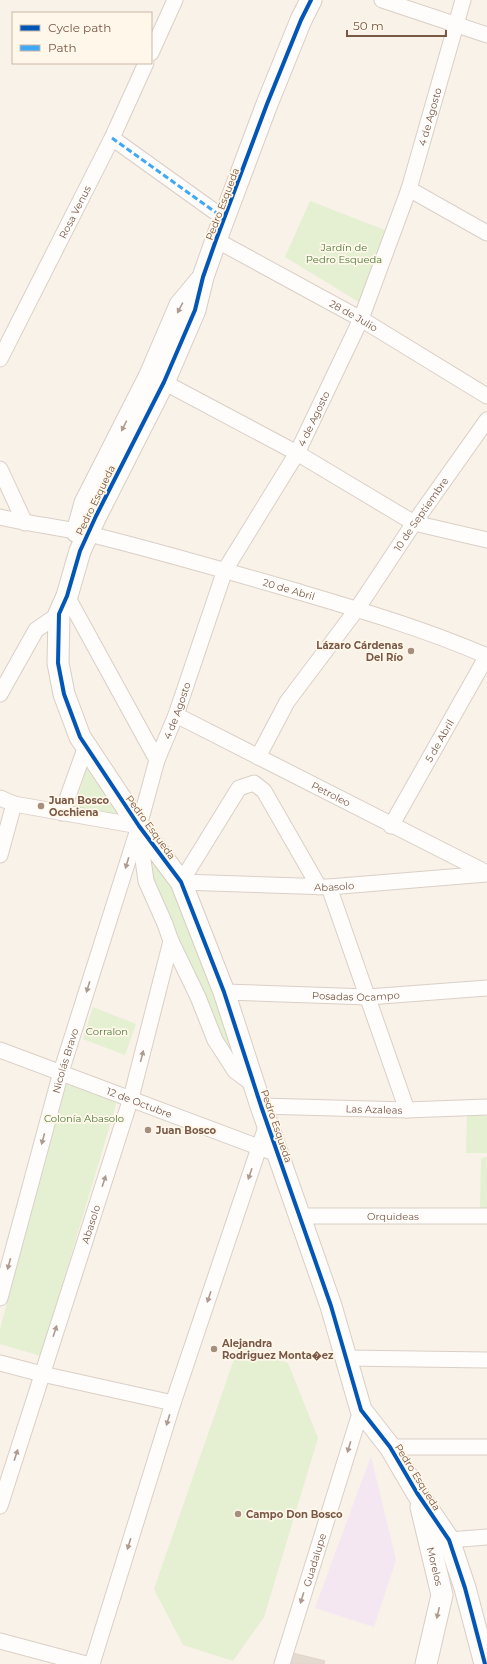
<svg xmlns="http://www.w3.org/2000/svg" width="487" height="1664" font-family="Montserrat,sans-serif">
<rect width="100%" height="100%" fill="#f9f2e8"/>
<polygon fill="#f4e7f2" points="371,1456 396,1560 374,1627 315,1608"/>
<g fill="#e4f0d1">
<polygon points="310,201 390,232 362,304 285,257"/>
<polygon points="89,760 127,819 74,811"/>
<polygon points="147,844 166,867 231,1035 232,1057 149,880"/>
<polygon points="93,1007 136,1024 125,1055 83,1039"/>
<polygon points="68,1079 118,1098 41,1356 0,1344 0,1329"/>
<polygon points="467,1115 487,1116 487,1153 466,1153"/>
<polygon points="485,1157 487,1157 487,1211 480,1211 481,1159"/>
<polygon points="239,1345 288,1363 318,1438 264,1617 233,1661 183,1645 154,1589"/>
</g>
<polygon fill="#e5dacf" stroke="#e2d4ca" points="289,1652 325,1661 324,1664 286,1664"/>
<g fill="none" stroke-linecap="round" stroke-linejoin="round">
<g stroke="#dacfc6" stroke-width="17">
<g id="street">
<polyline points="382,0 487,35"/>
<polyline points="151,53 175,0"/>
<polyline points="112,138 225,219"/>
<polyline points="409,189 487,233"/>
<path id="s1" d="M216,240L361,319L487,396"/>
<path id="s2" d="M0,359L112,138L146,63"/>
<polyline points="156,378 297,453 414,523 487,540"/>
<polyline points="0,469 25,523"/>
<path id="s3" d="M0,517C29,524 60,527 89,534C158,551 227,571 296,591C360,610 425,629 487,656"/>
<polyline points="67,596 157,760"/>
<polyline points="0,694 36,630 59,614"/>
<path id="s4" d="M176,715L487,873"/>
<path id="s5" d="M258,757L287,702L357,609L414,523L487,420"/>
<polyline points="0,798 14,804 139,826"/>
<polyline points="62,813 86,746"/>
<path id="s6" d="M391,826L487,656"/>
<polyline points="139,831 146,881 165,924 171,941 198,997 215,1040 235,1071 254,1085"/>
<polyline points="0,855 14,804"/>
<path id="s7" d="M319,887L264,791L254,783L239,788L181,882L329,887L487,874"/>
<polyline points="329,887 407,1110"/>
<path id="s8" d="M224,992L368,997L487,988"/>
<path id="s9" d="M0,1050L269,1151"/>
<path id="s10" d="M261,1106L407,1110L487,1107"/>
<path id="s11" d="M299,1216H487"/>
<path id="s12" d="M0,1298L61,1072L139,826L157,760L176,715L225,570L297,453L361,319L409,189L463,0"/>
<polyline points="346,1358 487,1360"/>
<polyline points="0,1363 42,1374 173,1403"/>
<polyline points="390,1447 487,1447"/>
<path id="s13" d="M0,1506L131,1098L171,941"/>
<polyline points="449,1540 487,1537"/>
<polyline points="0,1641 86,1664"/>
<polyline points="92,1664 173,1403 267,1124"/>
<path id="s14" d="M282,1664L361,1410"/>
</g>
</g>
<g stroke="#d9cec4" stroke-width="23">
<g id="secondary">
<polyline points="311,0 301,20 267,104 216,240 203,277 195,310 164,382 96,516 80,551 67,596 59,614 58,663 64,694 80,737 139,826 181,882 224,992 261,1106 331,1306 361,1410 390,1447 417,1493 449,1540 465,1588 485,1664"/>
<polyline points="77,532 85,503 150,375 180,305 200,281"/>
<path id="s15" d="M421,1507L442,1595L426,1664"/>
</g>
</g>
<use href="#street" stroke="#fefdfc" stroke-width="15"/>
<use href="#secondary" stroke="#fefdfc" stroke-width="21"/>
<polyline stroke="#3fa9f5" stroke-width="3" stroke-dasharray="6 3" stroke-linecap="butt" points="112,138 225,219"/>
<g stroke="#fff7ea" stroke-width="6">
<polyline id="cycleway" points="311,0 301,20 267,104 216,240 203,277 195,310 164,382 96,516 80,551 67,596 59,614 58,663 64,694 80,737 139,826 181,882 224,992 261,1106 331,1306 361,1410 390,1447 417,1493 449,1540 465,1588 485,1664"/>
</g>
<use href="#cycleway" stroke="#0057b8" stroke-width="4"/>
</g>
<defs><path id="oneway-solid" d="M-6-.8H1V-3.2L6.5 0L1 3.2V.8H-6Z"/></defs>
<g fill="#ae9a8e">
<use href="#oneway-solid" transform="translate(180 308) rotate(118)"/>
<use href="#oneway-solid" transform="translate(124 426) rotate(117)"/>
<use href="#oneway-solid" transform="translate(127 863) rotate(107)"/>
<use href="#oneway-solid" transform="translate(88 987) rotate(107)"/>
<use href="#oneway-solid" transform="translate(142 1056) rotate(-76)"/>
<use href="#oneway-solid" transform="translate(43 1139) rotate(105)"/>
<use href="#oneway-solid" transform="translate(250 1174) rotate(109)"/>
<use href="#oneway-solid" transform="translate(104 1181) rotate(-72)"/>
<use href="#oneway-solid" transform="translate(9 1264) rotate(105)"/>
<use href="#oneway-solid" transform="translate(209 1297) rotate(109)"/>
<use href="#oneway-solid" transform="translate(55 1331) rotate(-72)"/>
<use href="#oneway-solid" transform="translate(168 1420) rotate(107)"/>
<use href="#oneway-solid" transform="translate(349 1447) rotate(107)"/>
<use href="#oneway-solid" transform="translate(16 1455) rotate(-72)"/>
<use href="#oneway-solid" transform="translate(129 1544) rotate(107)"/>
<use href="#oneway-solid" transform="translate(302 1598) rotate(107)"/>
<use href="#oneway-solid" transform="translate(438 1613) rotate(103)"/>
</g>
<g fill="#a68e7e" stroke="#fff7ea" stroke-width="1.5">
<circle cx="411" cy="651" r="4"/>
<circle cx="41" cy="806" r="4"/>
<circle cx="148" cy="1130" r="4"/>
<circle cx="214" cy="1349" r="4"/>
<circle cx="238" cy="1514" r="4"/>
</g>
<g text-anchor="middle" stroke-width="3.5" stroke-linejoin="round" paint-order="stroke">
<g font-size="10" fill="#795845" stroke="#fff7ea">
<text dy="4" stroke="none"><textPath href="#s12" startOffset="1262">4 de Agosto</textPath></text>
<text transform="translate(222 204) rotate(-69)" y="4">Pedro Esqueda</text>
<text dy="4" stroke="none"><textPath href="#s2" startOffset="165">Rosa Venus</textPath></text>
<text dy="4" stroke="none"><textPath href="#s1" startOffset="157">28 de Julio</textPath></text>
<text dy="4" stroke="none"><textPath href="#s12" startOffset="938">4 de Agosto</textPath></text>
<text transform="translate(95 500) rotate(-64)" y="4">Pedro Esqueda</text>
<text dy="4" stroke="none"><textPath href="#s5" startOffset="293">10 de Septiembre</textPath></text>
<text dy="4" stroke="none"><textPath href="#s3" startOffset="298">20 de Abril</textPath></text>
<text dy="4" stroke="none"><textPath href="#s12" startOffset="614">4 de Agosto</textPath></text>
<text dy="4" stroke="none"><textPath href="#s6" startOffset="98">5 de Abril</textPath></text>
<text dy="4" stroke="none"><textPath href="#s4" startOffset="174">Petroleo</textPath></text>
<text transform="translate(151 827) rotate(54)" y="4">Pedro Esqueda</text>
<text dy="4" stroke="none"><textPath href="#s7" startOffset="403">Abasolo</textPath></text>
<text dy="4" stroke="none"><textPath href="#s8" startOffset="132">Posadas Ocampo</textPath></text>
<text dy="4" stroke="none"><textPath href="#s12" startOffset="246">Nicolás Bravo</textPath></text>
<text dy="4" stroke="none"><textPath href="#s9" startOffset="149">12 de Octubre</textPath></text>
<text dy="4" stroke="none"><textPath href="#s10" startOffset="113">Las Azaleas</textPath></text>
<text transform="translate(277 1126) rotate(71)" y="4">Pedro Esqueda</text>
<text dy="4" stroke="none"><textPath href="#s11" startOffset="94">Orquideas</textPath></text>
<text dy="4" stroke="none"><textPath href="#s13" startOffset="296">Abasolo</textPath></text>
<text transform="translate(418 1477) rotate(58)" y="4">Pedro Esqueda</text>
<text dy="4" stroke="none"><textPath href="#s14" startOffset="109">Guadalupe</textPath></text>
<text dy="4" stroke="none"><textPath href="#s15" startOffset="61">Morelos</textPath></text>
</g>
<g font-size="10" fill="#4c7a3a" stroke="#fff7ea">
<text x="344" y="251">Jardín de<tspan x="344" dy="12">Pedro Esqueda</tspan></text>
<text x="107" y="1035">Corralon</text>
<text x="84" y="1122">Colonía Abasolo</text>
</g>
<g font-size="10" font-weight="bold" fill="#795845" stroke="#fff7ea" text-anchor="start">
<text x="403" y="649" text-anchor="end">Lázaro Cárdenas<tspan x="403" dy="12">Del Río</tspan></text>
<text x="49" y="804">Juan Bosco<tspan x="49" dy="12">Occhiena</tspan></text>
<text x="156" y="1134">Juan Bosco</text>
<text x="222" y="1347">Alejandra<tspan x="222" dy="12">Rodriguez Monta�ez</tspan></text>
<text x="246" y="1518">Campo Don Bosco</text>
</g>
</g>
<rect x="12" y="12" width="140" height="52" fill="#fff7ea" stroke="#c9b7a8"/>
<rect x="20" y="25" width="20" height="6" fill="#0057b8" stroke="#c9b7a8"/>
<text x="48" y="32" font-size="12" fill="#795845">Cycle path</text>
<rect x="20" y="45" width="20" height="6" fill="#3fa9f5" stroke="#c9b7a8"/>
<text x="48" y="52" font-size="12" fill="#795845">Path</text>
<path d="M347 30v6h99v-6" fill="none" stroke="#795845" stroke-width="2"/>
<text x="353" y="30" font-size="12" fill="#795845" stroke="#fff7ea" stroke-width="3" paint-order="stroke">50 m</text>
</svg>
